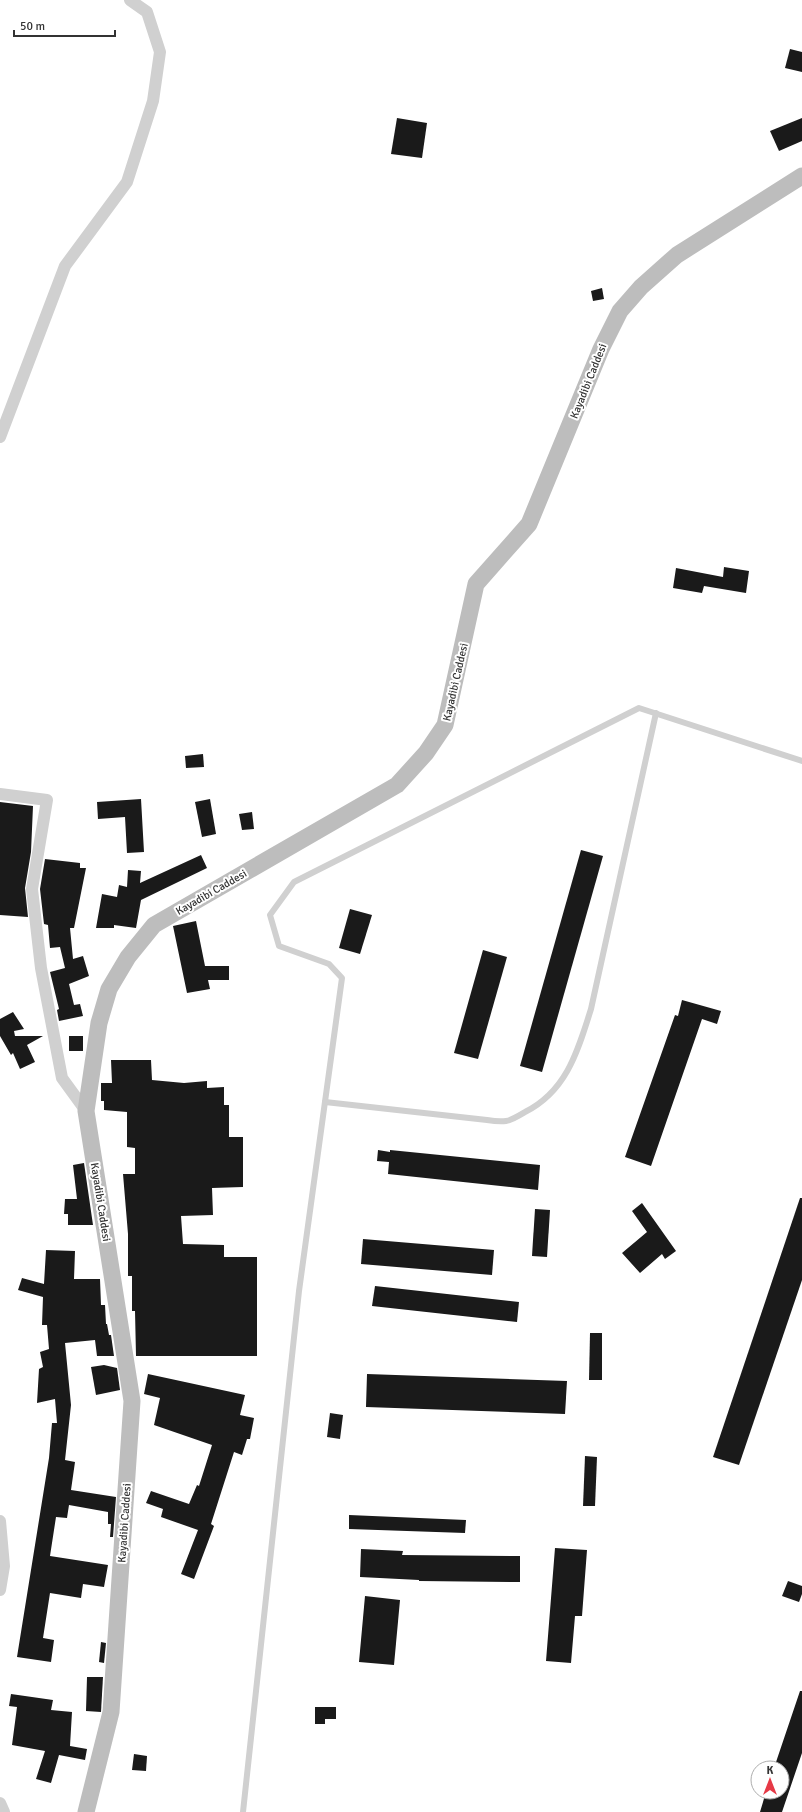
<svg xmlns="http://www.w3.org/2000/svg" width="802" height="1812" font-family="Signika,sans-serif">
<rect width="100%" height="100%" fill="#fff"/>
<g fill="#1a1a1a">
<polygon points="790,49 802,52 802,72 785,68"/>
<polygon points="397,118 427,123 422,158 391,154"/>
<polygon points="802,118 802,141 779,151 770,131"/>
<polygon points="602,288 604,299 593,301 591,291"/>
<polygon points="724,567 749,571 746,593 704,586 702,593 673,588 676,568 723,577"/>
<polygon points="203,754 204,767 186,768 185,756"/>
<polygon points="141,799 144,852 127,853 125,817 98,819 97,802"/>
<polygon points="210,799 216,834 202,837 195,802"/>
<polygon points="0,802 33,806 31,852 25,888 28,917 0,915"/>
<polygon points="252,812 254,829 242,830 239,814"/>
<polygon points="581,850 603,856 542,1072 520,1066"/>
<polygon points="201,855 207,868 141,900 136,928 114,925 114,928 96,928 102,894 117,897 119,885 127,887 128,870 141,871 140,883"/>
<polygon points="45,859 80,863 80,868 86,868 74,928 70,928 73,959 83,956 89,976 69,984 74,1005 80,1004 83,1016 59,1021 57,1010 59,1009 50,972 65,968 60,947 50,948 48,925 44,924 40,889"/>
<polygon points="350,909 372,915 360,954 339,948"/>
<polygon points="196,921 205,966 229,966 229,980 208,980 210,989 187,993 173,926"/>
<polygon points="483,950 507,957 478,1059 454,1053"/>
<polygon points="682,1000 721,1011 717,1024 702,1019 651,1166 625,1157 675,1015 678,1016"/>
<polygon points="13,1012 24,1029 14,1031 15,1036 43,1036 27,1045 35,1062 20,1069 13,1053 11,1055 0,1036 0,1019"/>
<rect x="69" y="1036" width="14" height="15"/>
<polygon points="111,1060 151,1060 152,1080 184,1083 207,1081 207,1088 224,1087 224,1105 229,1105 229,1137 243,1137 243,1187 212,1188 213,1215 181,1216 183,1244 224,1245 224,1257 257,1257 257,1356 136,1356 135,1311 132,1311 132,1276 128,1276 128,1234 123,1174 135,1174 135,1148 127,1147 127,1112 104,1110 104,1101 101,1101 101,1083 112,1083"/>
<polygon points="378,1150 390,1152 390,1150 540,1165 538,1190 388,1174 389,1162 377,1161"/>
<polygon points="84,1163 93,1225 68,1225 68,1214 64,1214 65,1199 77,1199 73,1165"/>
<polygon points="800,1198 802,1198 802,1280 739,1465 713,1457"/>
<polygon points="642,1203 676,1251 665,1259 662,1254 640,1273 622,1253 647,1232 632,1211"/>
<polygon points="535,1209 550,1210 547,1257 532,1256"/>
<polygon points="363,1239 494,1250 492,1275 361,1264"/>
<polygon points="46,1250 75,1251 74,1279 100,1279 101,1305 105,1305 106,1324 107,1324 109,1335 111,1335 114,1356 97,1356 95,1340 65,1343 71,1405 65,1460 75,1462 71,1490 116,1497 113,1537 110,1537 111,1524 108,1524 108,1512 69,1505 67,1518 56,1517 50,1556 108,1565 104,1587 83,1584 81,1598 50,1593 43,1638 54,1640 51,1662 17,1657 49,1458 52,1423 57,1423 55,1399 37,1403 39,1369 43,1367 40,1352 49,1349 47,1325 42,1325 43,1297 18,1290 22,1278 44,1284"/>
<polygon points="375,1286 519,1302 517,1322 372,1306"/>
<polygon points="590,1333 602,1333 602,1380 589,1380"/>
<polygon points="104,1365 117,1368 120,1390 96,1395 91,1367"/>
<polygon points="148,1374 245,1395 240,1415 254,1418 250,1439 247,1439 242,1455 234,1452 211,1524 214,1526 194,1579 181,1574 198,1530 161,1517 163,1509 146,1503 151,1491 189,1504 197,1485 199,1486 212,1445 154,1425 160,1398 144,1394"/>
<polygon points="367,1374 567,1381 565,1414 366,1407"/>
<polygon points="330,1413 343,1415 340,1439 327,1437"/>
<polygon points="585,1456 597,1457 595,1506 583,1506"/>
<polygon points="349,1515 466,1520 465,1533 349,1529"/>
<polygon points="555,1548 587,1550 582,1616 575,1616 571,1663 546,1661"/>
<polygon points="361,1549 403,1551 402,1555 520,1556 520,1582 419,1581 419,1580 360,1577"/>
<polygon points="788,1581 802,1586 802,1594 799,1602 782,1596"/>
<polygon points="365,1596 400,1600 394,1665 359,1662"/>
<polygon points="101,1642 106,1643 104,1663 99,1662"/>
<polygon points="87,1677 103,1677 101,1712 86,1711"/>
<polygon points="800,1691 802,1691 802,1753 782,1812 760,1812 766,1792 782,1792 782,1768 774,1768"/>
<polygon points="11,1694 53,1700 51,1710 72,1712 70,1746 87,1749 85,1760 59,1755 51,1783 36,1779 45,1751 12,1745 17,1707 9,1706"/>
<polygon points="315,1707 336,1707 336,1719 325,1719 325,1724 315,1724"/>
<polygon points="134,1754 147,1756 146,1771 132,1770"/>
</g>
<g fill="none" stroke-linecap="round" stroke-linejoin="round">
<g stroke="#d0d0d0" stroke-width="6">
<path d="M325,1102L487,1120C493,1121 500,1122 506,1121C512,1120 520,1115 525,1112C567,1091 578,1050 591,1009L656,713"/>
<polyline points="243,1812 299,1291 342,978 329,964 279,946 270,915 294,882 639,708 802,761"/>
</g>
<g stroke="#d0d0d0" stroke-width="12">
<polyline points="0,437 65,266 127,182 153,101 160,52 147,12 130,0"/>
<polyline points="0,794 47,800 32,889 41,968 62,1078 86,1111"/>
<polyline points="0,1521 4,1566 0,1590"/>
<polyline points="0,1803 4,1812"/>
</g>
<polyline stroke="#bdbdbd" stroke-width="17" points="86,1812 111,1712 132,1401 86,1111 99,1023 109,989 128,957 154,925 397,785 426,753 445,725 476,584 529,524 601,349 620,311 641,287 677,255 802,176"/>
</g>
<g text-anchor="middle" stroke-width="4" stroke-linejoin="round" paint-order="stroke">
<g font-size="11" fill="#333" stroke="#fff">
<text transform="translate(588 381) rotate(-68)" y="4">Kayadibi Caddesi</text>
<text transform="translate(455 682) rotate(-77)" y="4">Kayadibi Caddesi</text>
<text transform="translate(211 892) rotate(-30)" y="4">Kayadibi Caddesi</text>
<text transform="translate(101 1202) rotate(81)" y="4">Kayadibi Caddesi</text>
<text transform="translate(124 1523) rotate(-86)" y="4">Kayadibi Caddesi</text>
</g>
</g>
<g transform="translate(770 1780)"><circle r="19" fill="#ffffff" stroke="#adadad"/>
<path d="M0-3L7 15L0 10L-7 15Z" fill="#e63946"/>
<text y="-6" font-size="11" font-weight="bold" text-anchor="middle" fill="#333333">K</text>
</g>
<path d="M14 30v6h101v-6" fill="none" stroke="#333333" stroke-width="2"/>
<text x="20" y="30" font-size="12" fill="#333333" stroke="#ffffff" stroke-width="3" paint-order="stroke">50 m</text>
</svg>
